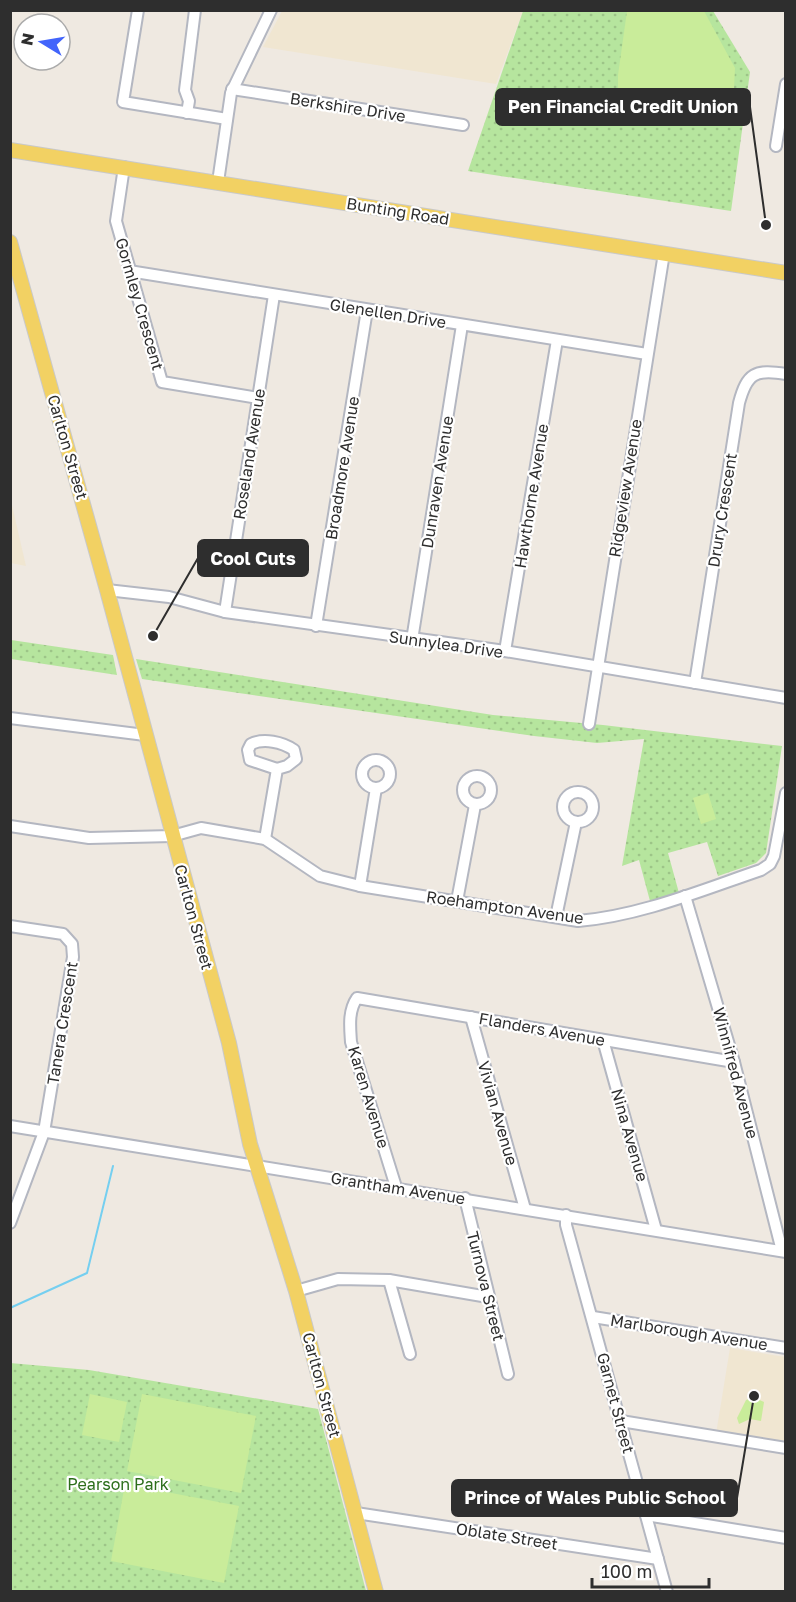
<svg xmlns="http://www.w3.org/2000/svg" width="796" height="1602" font-family="'Golos Text',sans-serif">
<defs>
<pattern id="park-dots" width="8" height="8" patternUnits="userSpaceOnUse" patternTransform="scale(1.5)"><rect width="8" height="8" fill="#b6e59e"/><path d="M2 2h.1M6 6h.1" fill="none" stroke="#9dc588" stroke-width="1.8" stroke-linecap="round"/></pattern>
</defs>
<rect width="100%" height="100%" fill="#efe9e1"/>
<g fill="#f0e6d1">
<polygon points="282,11 523,11 496,84 263,47"/>
<polygon points="10,501 11,501 26,566 11,563"/>
<polygon points="730,1348 785,1357 785,1445 716,1434"/>
</g>
<g fill="url(#park-dots)">
<polygon points="523,11 713,11 750,72 731,211 468,171"/>
<polygon points="11,640 113,655 117,675 11,659"/>
<polygon points="136,659 493,715 603,725 782,746 766,853 756,863 718,876 707,842 668,853 679,893 650,901 639,860 622,866 644,739 597,743 534,736 142,679"/>
<polygon points="10,1363 89,1370 318,1409 366,1591 11,1590"/>
</g>
<g fill="#c9ec9a">
<polygon points="627,11 704,11 735,68 733,109 618,92 618,75"/>
<polygon points="708,793 716,819 701,824 693,798"/>
<polygon points="90,1394 127,1402 119,1442 82,1435"/>
<polygon points="142,1394 256,1416 241,1493 127,1471"/>
<polygon points="753,1397 764,1402 761,1421 750,1419 739,1424 737,1418 746,1400"/>
<polygon points="125,1484 239,1506 224,1583 111,1561"/>
</g>
<g fill="none" stroke-linecap="round" stroke-linejoin="round">
<polyline stroke="#75cff0" stroke-width="2" points="10,1308 87,1273 113,1166"/>
<g stroke="#b4b7c1" stroke-width="14">
<g id="minor">
<polyline points="138,10 123,102 227,119"/>
<polyline points="232,89 463,125"/>
<polyline points="187,113 189,101 185,90 195,10"/>
<polyline points="776,146 786,84"/>
<polyline points="124,167 116,221 162,382 258,398"/>
<polyline points="218,182 231,93 271,10"/>
<polyline points="129,271 647,354"/>
<polyline points="107,590 169,597 225,612 505,651 786,698"/>
<polyline points="225,612 274,295"/>
<polyline points="316,626 367,310"/>
<polyline points="412,640 462,325"/>
<polyline points="505,651 557,340"/>
<path d="M695,683L739,403C747,373 755,369 786,374"/>
<polyline points="10,718 145,735"/>
<polyline points="589,724 664,253"/>
<circle cx="376" cy="774" r="14"/>
<circle cx="477" cy="790" r="14"/>
<circle cx="578" cy="807" r="15"/>
<path d="M10,826L89,838L172,836L201,828L265,839L320,876L360,886L578,921C640,916 702,890 761,870L770,864L774,856L786,793"/>
<path d="M265,839L277,769L287,766L296,759L294,750C282,742 264,738 251,744L248,750L250,760L277,769"/>
<polyline points="360,886 376,788"/>
<polyline points="685,896 734,1062 782,1251"/>
<polyline points="457,901 475,805"/>
<polyline points="556,917 576,822"/>
<polyline points="10,926 63,934 72,944 73,957 44,1132 10,1223"/>
<polyline points="471,1017 525,1209"/>
<polyline points="603,1040 656,1230"/>
<polyline points="10,1126 786,1252"/>
<path d="M396,1187L351,1042C350,1027 348,1011 357,998L734,1062"/>
<polyline points="465,1198 508,1374"/>
<polyline points="566,1215 566,1225 667,1592"/>
<polyline points="389,1280 410,1354"/>
<polyline points="296,1291 338,1279 389,1280 488,1297"/>
<polyline points="593,1317 786,1348"/>
<polyline points="621,1421 786,1448"/>
<polyline points="356,1513 658,1559"/>
<polyline points="646,1515 786,1538"/>
</g>
</g>
<g stroke="#c9c9c9" stroke-width="16">
<g id="major">
<polyline points="10,150 786,273"/>
<polyline points="10,242 107,590 229,1043 250,1144 296,1291 376,1592"/>
</g>
</g>
<use href="#minor" stroke="#fff" stroke-width="10"/>
<use href="#major" stroke="#f2d163" stroke-width="14"/>
</g>
<g text-anchor="middle" stroke-width="4.5" stroke-linejoin="round" paint-order="stroke">
<g font-size="16" fill="#2e2e2e" stroke="#fff">
<text transform="translate(348 107) rotate(9)" y="6">Berkshire Drive</text>
<text transform="translate(398 211) rotate(9)" y="6">Bunting Road</text>
<text transform="translate(140 304) rotate(74)" y="6">Gormley Crescent</text>
<text transform="translate(388 313) rotate(9)" y="6">Glenellen Drive</text>
<text transform="translate(68 447) rotate(74)" y="6">Carlton Street</text>
<text transform="translate(249 454) rotate(-81)" y="6">Roseland Avenue</text>
<text transform="translate(342 468) rotate(-81)" y="6">Broadmore Avenue</text>
<text transform="translate(437 482) rotate(-81)" y="6">Dunraven Avenue</text>
<text transform="translate(625 488) rotate(-81)" y="6">Ridgeview Avenue</text>
<text transform="translate(531 496) rotate(-81)" y="6">Hawthorne Avenue</text>
<text transform="translate(722 510) rotate(-81)" y="6">Drury Crescent</text>
<text transform="translate(446 644) rotate(8)" y="6">Sunnylea Drive</text>
<text transform="translate(505 907) rotate(8)" y="6">Roehampton Avenue</text>
<text transform="translate(194 917) rotate(75)" y="6">Carlton Street</text>
<text transform="translate(62 1023) rotate(-81)" y="6">Tanera Crescent</text>
<text transform="translate(542 1029) rotate(10)" y="6">Flanders Avenue</text>
<text transform="translate(736 1073) rotate(75)" y="6">Winnifred Avenue</text>
<text transform="translate(369 1097) rotate(73)" y="6">Karen Avenue</text>
<text transform="translate(498 1113) rotate(74)" y="6">Vivian Avenue</text>
<text transform="translate(630 1135) rotate(74)" y="6">Nina Avenue</text>
<text transform="translate(398 1188) rotate(9)" y="6">Grantham Avenue</text>
<text transform="translate(486 1286) rotate(76)" y="6">Turnova Street</text>
<text transform="translate(689 1332) rotate(9)" y="6">Marlborough Avenue</text>
<text transform="translate(322 1385) rotate(75)" y="6">Carlton Street</text>
<text transform="translate(616 1403) rotate(75)" y="6">Garnet Street</text>
<text transform="translate(507 1536) rotate(9)" y="6">Oblate Street</text>
</g>
<g font-size="16" fill="#2c6e1b" stroke="#fff">
<text x="118" y="1490">Pearson Park</text>
</g>
</g>
<path fill="none" stroke="#2e2e2e" stroke-width="2" d="M766 225L750 107M153 636L198 558M754 1396L737 1498"/>
<g fill="#2e2e2e" stroke="#fff" stroke-width="2">
<circle cx="766" cy="225" r="6"/>
<circle cx="153" cy="636" r="6"/>
<circle cx="754" cy="1396" r="6"/>
</g>
<g fill="#2e2e2e" stroke="#2e2e2e" stroke-width="2">
<rect x="496" y="89" width="254" height="36" rx="6"/>
<rect x="198" y="540" width="110" height="36" rx="6"/>
<rect x="452" y="1480" width="285" height="36" rx="6"/>
</g>
<g font-size="18" text-anchor="middle" font-weight="bold" fill="#fff">
<text x="623" y="113">Pen Financial Credit Union</text>
<text x="253" y="565">Cool Cuts</text>
<text x="595" y="1504">Prince of Wales Public School</text>
</g>
<rect width="796" height="1602" fill="none" stroke="#2e2e2e" stroke-width="24"/>
<g transform="translate(42 42) rotate(281)"><circle r="28" fill="#ffffff" stroke="#ababab" stroke-width="1.5"/>
<path d="M0-4.5L10 22L0 15L-10 22Z" fill="#4264fb"/>
<text y="-9" font-size="16" font-weight="bold" text-anchor="middle" fill="#2e2e2e">N</text>
</g>
<path d="M592 1578v9h117v-9" fill="none" stroke="#2e2e2e" stroke-width="3"/>
<text x="601" y="1578" font-size="18" fill="#2e2e2e" stroke="#ffffff" stroke-width="4.5" paint-order="stroke">100 m</text>
</svg>
